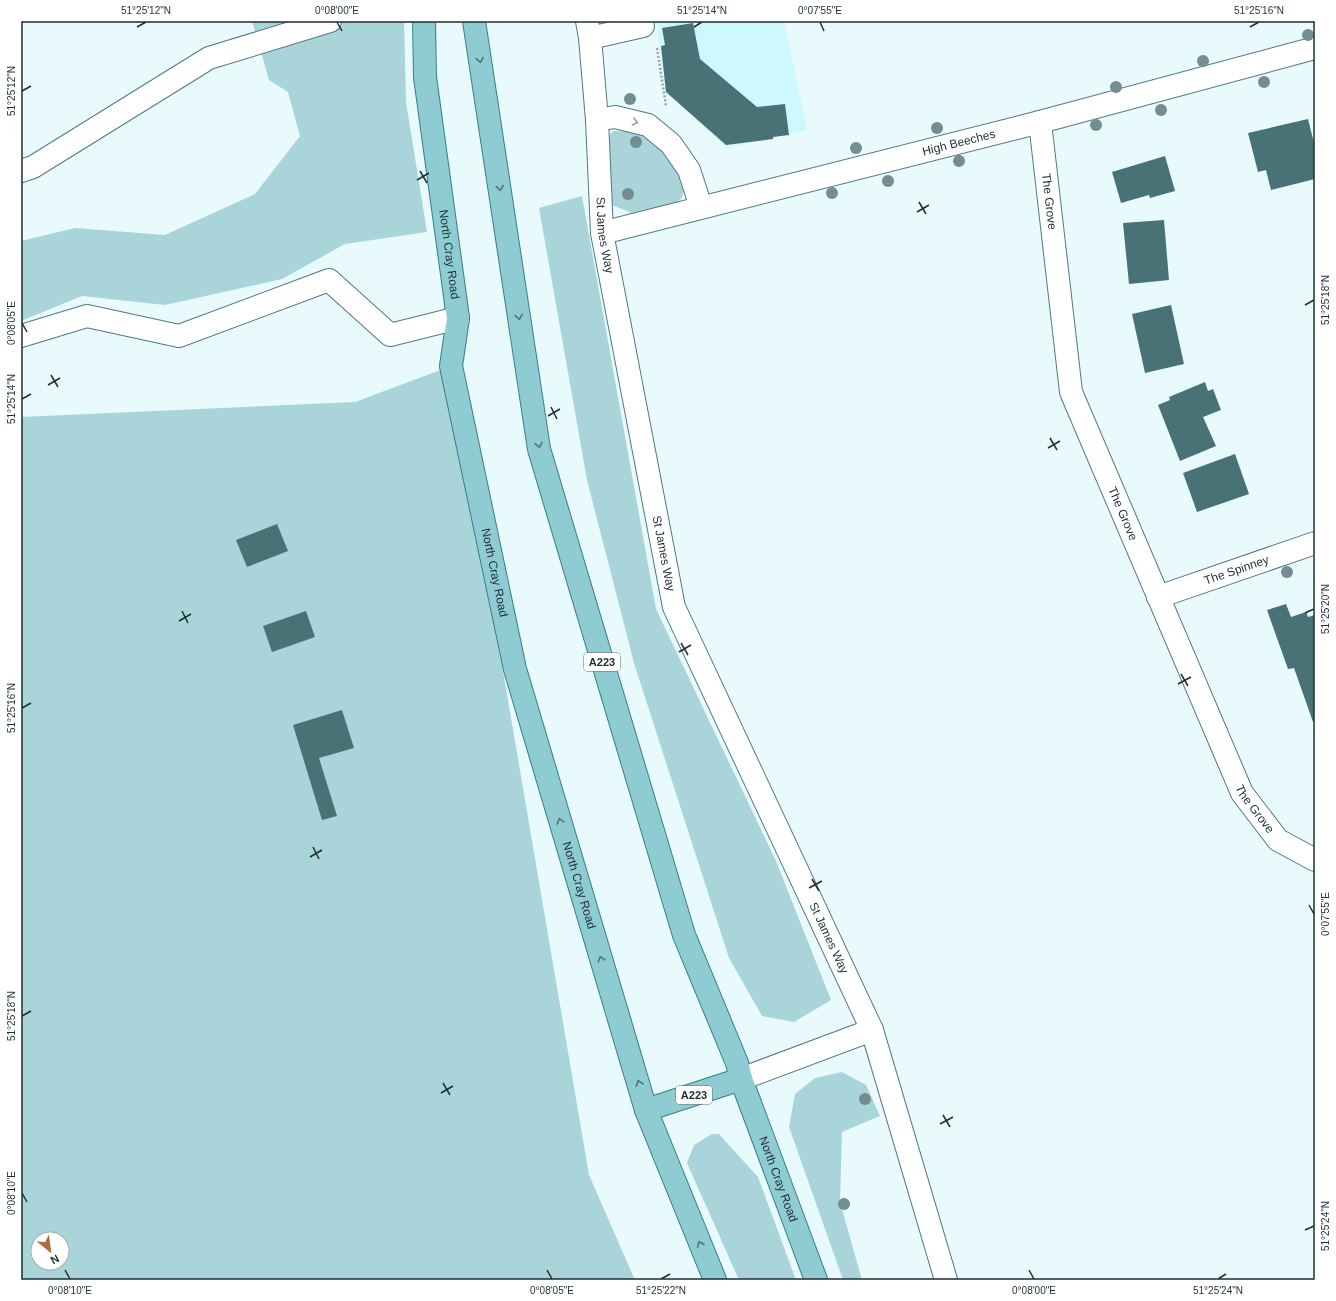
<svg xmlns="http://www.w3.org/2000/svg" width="1336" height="1301" font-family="Helvetica,sans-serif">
<rect width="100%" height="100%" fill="#e9fafc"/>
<polygon fill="#cdf8fe" points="656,21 784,21 807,130 727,148 666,92"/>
<g fill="#a9d4d9" fill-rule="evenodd">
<polygon points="252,21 404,21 406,102 427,232 345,244 282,279 165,305 82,296 21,321 21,241 75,228 165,235 255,194 300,136 288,92 269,80"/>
<polygon points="613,131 640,132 669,157 686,186 681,199 675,203 632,213 612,205 606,140"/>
<polygon points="582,196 656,609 776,861 831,1000 794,1022 762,1016 729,958 634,663 587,480 539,208"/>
<path d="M451,366L589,1175L635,1280H21V417L355,402ZM38,1239H62V1263H38Z"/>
<polygon points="842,1072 866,1085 880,1116 842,1132 840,1202 862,1280 843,1280 789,1127 795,1094 815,1078"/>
<polygon points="712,1134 719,1134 758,1177 796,1280 739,1280 687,1163 694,1145"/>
</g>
<g fill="#497277">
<polygon points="693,23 700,59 757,107 785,104 789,135 773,137 773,139 726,145 666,92 661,46 665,45 662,28"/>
<polygon points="1308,119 1315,147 1315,179 1271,190 1266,170 1258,172 1248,133"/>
<polygon points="1165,156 1175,191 1150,198 1149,195 1121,203 1112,172"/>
<polygon points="1164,220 1169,280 1129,284 1123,223"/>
<polygon points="1171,305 1184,364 1145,373 1132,314"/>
<polygon points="1205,382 1208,391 1213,389 1221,410 1203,417 1216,446 1180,461 1158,405 1170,400 1169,397"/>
<polygon points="1235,454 1249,494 1197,512 1183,473"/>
<polygon points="277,524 288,551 247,567 236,540"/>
<polygon points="1286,604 1291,617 1306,612 1308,617 1315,615 1315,720 1313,722 1294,668 1288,669 1267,610"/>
<polygon points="306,611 315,637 272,652 263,626"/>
<polygon points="342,710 354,748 319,758 337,816 322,820 293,725"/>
</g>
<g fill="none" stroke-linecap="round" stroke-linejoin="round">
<g stroke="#50797f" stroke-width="24">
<g id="minor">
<path id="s1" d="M587,21L590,38L597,120L602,233L674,607L872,1030L946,1280"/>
<polyline points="590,38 643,26 642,21"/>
<polyline points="597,120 615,117 648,125 671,144 689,170 701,207"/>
<path id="s2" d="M1040,122L1071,392L1242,793L1278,840L1315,860"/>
<polyline points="21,171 33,167 209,58 330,21"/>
<path id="s3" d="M602,233L1040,122L1315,48"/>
<polyline points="21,336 87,316 179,336 329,280 390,335 458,318"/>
<path id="s4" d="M1158,597L1315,543"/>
<polyline points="741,1079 872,1030"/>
</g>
</g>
<g stroke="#377e87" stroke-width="24">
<g id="major">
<path id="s5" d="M424,21L425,77L458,318L451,366L515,669L646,1110L715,1280"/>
<path id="s6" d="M474,21L539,449L684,935L737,1063L741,1079L816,1280"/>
<polyline points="646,1110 741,1079"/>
</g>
</g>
<polyline stroke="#92a3a5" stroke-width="2.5" stroke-dasharray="2 2" stroke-linecap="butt" points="657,48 666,106"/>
<use href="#minor" stroke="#fff" stroke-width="22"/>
<use href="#major" stroke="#8fcbd3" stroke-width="22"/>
</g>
<g fill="#738d90">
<circle cx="1308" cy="35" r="6"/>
<circle cx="1203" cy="61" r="6"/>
<circle cx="1264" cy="82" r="6"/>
<circle cx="1116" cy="87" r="6"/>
<circle cx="630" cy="99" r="6"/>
<circle cx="1161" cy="110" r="6"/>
<circle cx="1096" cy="125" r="6"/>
<circle cx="937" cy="128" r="6"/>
<circle cx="636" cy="142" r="6"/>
<circle cx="856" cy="148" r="6"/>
<circle cx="959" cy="161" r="6"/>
<circle cx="888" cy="181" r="6"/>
<circle cx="832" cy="193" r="6"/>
<circle cx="628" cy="194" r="6"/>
<circle cx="1287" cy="572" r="6"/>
<circle cx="865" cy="1099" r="6"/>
<circle cx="844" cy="1204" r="6"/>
</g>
<defs><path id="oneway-chevron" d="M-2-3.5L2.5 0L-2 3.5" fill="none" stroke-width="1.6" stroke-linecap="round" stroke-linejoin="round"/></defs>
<g stroke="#51757a">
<use href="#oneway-chevron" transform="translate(480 60) rotate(81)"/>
<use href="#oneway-chevron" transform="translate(500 188) rotate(81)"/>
<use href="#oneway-chevron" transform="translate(519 317) rotate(81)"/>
<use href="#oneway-chevron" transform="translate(539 445) rotate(79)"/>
<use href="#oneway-chevron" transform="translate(560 821) rotate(-107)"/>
<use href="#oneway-chevron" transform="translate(601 959) rotate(-107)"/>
<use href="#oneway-chevron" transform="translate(639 1083) rotate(-107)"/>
<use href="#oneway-chevron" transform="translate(700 1244) rotate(-112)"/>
</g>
<use stroke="#9aa1a2" href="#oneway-chevron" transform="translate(635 122) rotate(13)"/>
<path fill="none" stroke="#1e2f31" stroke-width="1.5" d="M337,22L342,31M820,22L824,31M137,27L146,22M694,27L702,22M1250,27L1259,22M22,91L31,86M420,171L427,183M417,180L429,173M919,202L926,214M917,212L929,205M1305,305L1314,300M22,323L27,332M51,375L58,387M48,385L60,378M22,399L31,394M551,407L557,419M548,416L560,409M1050,438L1057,450M1048,448L1060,441M182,611L188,623M1305,613L1314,609M179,621L191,614M681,643L688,655M679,652L691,645M1181,674L1188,686M1178,684L1191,677M22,708L31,703M313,847L319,859M310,857L322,850M812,879L819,891M809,888L822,881M1309,905L1314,914M22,1016L31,1011M443,1083L450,1095M441,1093L453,1086M943,1115L950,1127M940,1124L953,1117M22,1193L27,1202M1305,1230L1314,1226M65,1270L70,1279M547,1270L552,1279M1029,1270L1034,1279M661,1279L670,1274M1218,1279L1226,1274"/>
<g text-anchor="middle" stroke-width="4" stroke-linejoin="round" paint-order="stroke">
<g fill="#fff" stroke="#626d6f" stroke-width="1">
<rect x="584" y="653" width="36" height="18" rx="3"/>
<rect x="676" y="1086" width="36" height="18" rx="3"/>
</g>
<g font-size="11" font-weight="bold" fill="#1e2f31">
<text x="602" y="666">A223</text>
<text x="694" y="1099">A223</text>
</g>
<g font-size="12" fill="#1e2f31" stroke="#fff">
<text dy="4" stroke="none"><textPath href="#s3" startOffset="368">High Beeches</textPath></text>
<text dy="4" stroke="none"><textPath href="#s2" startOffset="80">The Grove</textPath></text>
<text dy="4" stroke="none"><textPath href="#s1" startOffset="215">St James Way</textPath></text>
<text dy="4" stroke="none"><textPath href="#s5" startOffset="235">North Cray Road</textPath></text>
<text dy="4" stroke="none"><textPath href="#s2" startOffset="404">The Grove</textPath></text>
<text dy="4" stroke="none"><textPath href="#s1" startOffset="539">St James Way</textPath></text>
<text dy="4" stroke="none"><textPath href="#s4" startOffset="83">The Spinney</textPath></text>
<text dy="4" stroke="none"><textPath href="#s5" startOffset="559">North Cray Road</textPath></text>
<text dy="4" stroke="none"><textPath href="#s2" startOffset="728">The Grove</textPath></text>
<text dy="4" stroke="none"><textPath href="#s5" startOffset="883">North Cray Road</textPath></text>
<text dy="4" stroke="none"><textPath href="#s1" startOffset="959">St James Way</textPath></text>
<text dy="4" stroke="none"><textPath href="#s6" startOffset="1202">North Cray Road</textPath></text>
</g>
</g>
<rect width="1336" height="1301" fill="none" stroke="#ffffff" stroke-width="44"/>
<g transform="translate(50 1251) rotate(151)"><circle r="19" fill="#ffffff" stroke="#a5acad"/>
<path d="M0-3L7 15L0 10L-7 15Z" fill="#ad6b37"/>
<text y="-6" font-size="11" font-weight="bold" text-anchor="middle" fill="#1e2f31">N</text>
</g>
<rect x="22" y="22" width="1292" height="1257" fill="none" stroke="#1e2f31" stroke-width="1.5"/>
<g font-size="10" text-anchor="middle" fill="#1e2f31">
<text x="146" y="14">51°25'12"N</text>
<text x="337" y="14">0°08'00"E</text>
<text x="702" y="14">51°25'14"N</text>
<text x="820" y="14">0°07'55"E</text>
<text x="1259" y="14">51°25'16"N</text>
<text transform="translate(11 91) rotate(-90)" y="4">51°25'12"N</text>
<text transform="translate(1325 300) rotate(-90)" y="4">51°25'18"N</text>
<text transform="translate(11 323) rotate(-90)" y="4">0°08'05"E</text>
<text transform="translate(11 399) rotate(-90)" y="4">51°25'14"N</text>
<text transform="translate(1325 609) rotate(-90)" y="4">51°25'20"N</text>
<text transform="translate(11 708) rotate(-90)" y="4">51°25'16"N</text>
<text transform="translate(1325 914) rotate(-90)" y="4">0°07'55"E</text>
<text transform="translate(11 1016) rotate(-90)" y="4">51°25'18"N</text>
<text transform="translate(11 1193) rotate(-90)" y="4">0°08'10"E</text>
<text transform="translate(1325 1226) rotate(-90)" y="4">51°25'24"N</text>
<text x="70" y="1294">0°08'10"E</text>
<text x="552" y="1294">0°08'05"E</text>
<text x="661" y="1294">51°25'22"N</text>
<text x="1034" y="1294">0°08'00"E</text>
<text x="1218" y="1294">51°25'24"N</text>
</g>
</svg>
